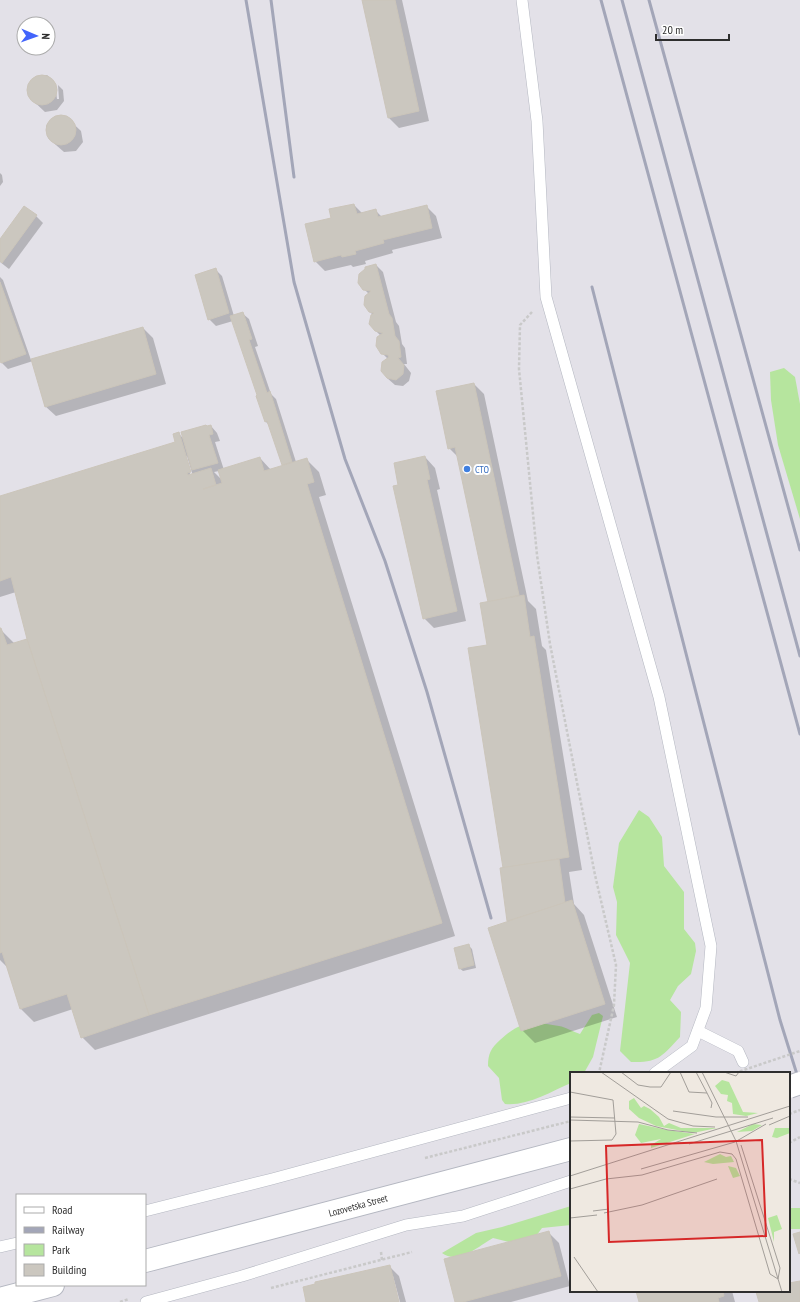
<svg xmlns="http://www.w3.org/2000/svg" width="800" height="1302" font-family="'PT Sans Narrow',sans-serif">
<rect width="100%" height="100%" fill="#efe9e1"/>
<path fill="#e3e1e8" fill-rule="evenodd" d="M0,0H800V1302H0ZM24,24H48V48H24ZM571,1073H789V1291H571ZM17,1195H145V1285H17Z"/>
<g fill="#b6e59e">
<polygon points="784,368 795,377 800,404 800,519 778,445 771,400 770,372"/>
<path d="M639,810L649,817L662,837L664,866L684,892V929L695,943L696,951L691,974L678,986L670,1000L681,1012L680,1037C662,1056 659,1063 631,1062L620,1051L630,963L616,935L617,902L613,887L619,843Z"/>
<path d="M599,1013L603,1016L593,1057L584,1073H571V1083C550,1092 528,1106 505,1104L502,1100L499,1078L488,1066C488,1054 491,1048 500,1040C520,1021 533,1021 559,1026C566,1027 573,1032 580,1034L592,1015Z"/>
<path d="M571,1206V1225L542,1228L528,1247L493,1238C479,1246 458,1265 442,1253L476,1233L502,1227Z"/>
<rect x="789" y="1208" width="11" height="21"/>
</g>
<g fill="#0003" fill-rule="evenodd">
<polygon points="363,0 402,0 429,121 399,128 389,118"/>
<polygon points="47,75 55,83 57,99 59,99 58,85 63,90 64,101 57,110 45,112 29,97 28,86 35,77"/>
<polygon points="65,116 81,131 83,142 76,151 64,152 48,138 46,126 54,117"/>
<polygon points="0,173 2,175 3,182 0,186"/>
<polygon points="354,205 363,214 376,211 382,217 426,206 436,216 442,238 392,250 393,253 365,261 366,264 353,267 351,265 325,271 315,261 332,219"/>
<polygon points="36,216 43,223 9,269 0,262 0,241"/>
<polygon points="376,265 383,272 396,322 399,326 402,344 405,348 407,364 404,364 411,373 409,381 403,386 395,385 387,378 388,359 382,353 381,336 376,331 373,315 370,312 369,294 364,289"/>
<path d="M216,270L222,276L234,316L242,313L249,319L258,346L255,347L271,394L276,399L296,462L306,459L319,472L326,495L319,497L455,936L95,1050L82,1037L73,1009L34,1022L21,1009L7,967L0,960V629L15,644L28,640L16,592L0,597V497L177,443L179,434L184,439L211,426L217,433L220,441L215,442L224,470L260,458L271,470L284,466L270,426L266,422L257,397L259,396L233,321L216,326L209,319ZM185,456H187L193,476L191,477ZM219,471L222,480L214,472Z"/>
<polygon points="0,277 3,280 31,360 143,328 153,338 166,384 56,416 45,406 33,361 8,369 1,362"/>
<polygon points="474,384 484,394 528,601 536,609 542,646 546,650 582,870 569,872 574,904 584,915 617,1017 535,1043 522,1030 501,869 504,868 488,646 489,602 458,457 449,448"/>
<polygon points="425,457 435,468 440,489 437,490 466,621 434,628 424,618 399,485"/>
<polygon points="468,945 472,949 476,968 463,971 459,968"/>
<polygon points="549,1233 559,1243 570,1286 511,1302 456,1302"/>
<polygon points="389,1266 399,1276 406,1302 400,1302 393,1276 391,1276 398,1302 307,1302"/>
<polygon points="800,1282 800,1302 760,1302 757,1293 765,1291 789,1291 789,1285"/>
<polygon points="637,1291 732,1291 735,1302 640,1302"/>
</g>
<g fill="#cbc7bf" stroke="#cbc5ba">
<polygon points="362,0 395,0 419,111 388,118"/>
<circle cx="42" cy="90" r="15"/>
<circle cx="61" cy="130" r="15"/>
<polygon points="354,204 357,214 376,209 378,217 427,205 432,228 383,240 384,243 355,251 356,254 342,257 341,255 314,262 305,224 331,218 329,209"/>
<polygon points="24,206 37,215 2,263 0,261 0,239"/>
<polygon points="376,264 389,314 392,318 395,336 399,341 401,357 398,358 404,365 403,374 396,380 387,378 381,371 382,362 389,357 388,355 381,354 376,346 377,337 383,333 375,331 369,324 371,315 374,313 369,312 364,305 365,296 371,291 363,290 358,283 359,274 365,269 365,267"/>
<polygon points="216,268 229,313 208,320 195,275"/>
<polygon points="0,282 26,354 1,363 0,361"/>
<polygon points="243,312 252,339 249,340 267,393 270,391 292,462 282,465 267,421 265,422 256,396 257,395 230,316"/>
<polygon points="143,327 156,374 45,407 31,359"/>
<polygon points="474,383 519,595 488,602 455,447 448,449 436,391"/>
<polygon points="206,425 207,426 211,425 213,434 209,435 218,463 192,470 181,432"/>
<polygon points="179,432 191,472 187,473 188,475 211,468 216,485 203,489 222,483 218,470 260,457 264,471 307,458 314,482 307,484 442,923 149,1015 27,639 11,577 0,581 0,496 175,442 173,434"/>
<polygon points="425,456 430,479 427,480 457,611 423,619 393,486 398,485 394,463"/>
<polygon points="524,595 530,637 534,636 569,857 503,868 468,648 487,645 480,603"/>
<polygon points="0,628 1,628 7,645 27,639 149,1015 81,1038 67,994 20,1009 2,952 0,953"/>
<polygon points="559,859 565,903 507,921 500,868"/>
<polygon points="572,900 605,1004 521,1031 488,928"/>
<polygon points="469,944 474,965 459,969 454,948"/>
<polygon points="549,1231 561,1276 463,1302 455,1302 444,1259"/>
<polygon points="800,1232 800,1253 799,1254 793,1234"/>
<polygon points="390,1265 399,1302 306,1302 303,1287 315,1284 315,1282"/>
<polygon points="800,1281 800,1302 759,1302 756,1292 789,1291 789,1283"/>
<polygon points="636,1291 723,1291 724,1296 718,1298 719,1302 639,1302"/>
</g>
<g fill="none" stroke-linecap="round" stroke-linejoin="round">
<g stroke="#b4b7c1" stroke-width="12">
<g id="lane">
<polyline points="522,0 537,121 546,297 659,697 711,946 706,1008 692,1046 655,1073"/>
<polyline points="698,1031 738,1051 743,1062"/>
<polyline points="145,1211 272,1179 571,1098"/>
<polyline points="0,1247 17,1243"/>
<polyline points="146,1302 242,1276 406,1225 463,1216 571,1181"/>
</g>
</g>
<g stroke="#b4b7c1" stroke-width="24">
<g id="street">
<polyline points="145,1261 571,1149"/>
<polyline points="0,1299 53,1285"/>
</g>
</g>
<g stroke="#c9c9c9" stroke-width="2.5" stroke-dasharray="3 2" stroke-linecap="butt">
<polyline points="532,312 520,325 519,369 537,555 550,644 595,875 616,965 614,1005 599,1073"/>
<polyline points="789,1114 800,1110"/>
<polyline points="789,1143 800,1137"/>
<polyline points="425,1158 571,1121"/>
<polyline points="789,1179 800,1183"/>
<polyline points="381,1252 382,1260"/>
<polyline points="271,1288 412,1252"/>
<polyline points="120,1302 129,1299"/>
</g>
<use href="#lane" stroke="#fff" stroke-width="11"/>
<use href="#street" stroke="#fff" stroke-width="22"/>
<g stroke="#a3a6b8" stroke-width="3">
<polyline points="246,0 294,282 345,459 385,561 427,692 491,918"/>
<polyline points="271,0 294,177"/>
<polyline points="601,0 800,734"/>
<polyline points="622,0 800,656"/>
<polyline points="649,0 800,550"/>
<polyline points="592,287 780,1020 800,1084"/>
</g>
<g stroke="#b4b7c1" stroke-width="24" stroke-linecap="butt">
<polyline id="street-bridge" points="789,1087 800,1083"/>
</g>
<polyline stroke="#c9c9c9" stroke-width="2.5" stroke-dasharray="3 2" stroke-linecap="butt" points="735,1073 800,1051"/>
<use href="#street-bridge" stroke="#fff" stroke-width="22"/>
</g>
<circle fill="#3f7fe0" stroke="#fff" stroke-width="1.5" cx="467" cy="469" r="4"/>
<g text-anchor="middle" stroke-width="4" stroke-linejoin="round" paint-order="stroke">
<g font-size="10" fill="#366cbe" stroke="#fff" text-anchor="start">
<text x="475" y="473">СТО</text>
</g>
<g font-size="10" fill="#2e2e2e" stroke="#fff">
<text transform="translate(358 1205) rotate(-15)" y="4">Lozovetska Street</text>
</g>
</g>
<g transform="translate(570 1072)">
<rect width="220" height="220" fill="#efe9e1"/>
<path d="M152,8L159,10L173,40L188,41L176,44L163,42L162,31L157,29L158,23L151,22L145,14ZM64,26L71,36L74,34L80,37L89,45L94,54L99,51L111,56H147L123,61L86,54L69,46L59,37V29ZM220,49V61L207,66L202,65L205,56H219ZM69,52L97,58L125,62L81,76V73L91,67L71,71L65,63ZM183,52L192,53L182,59L167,60ZM150,82L156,85L161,84L164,90L143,92L134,90ZM158,94L166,96L170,104L163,106ZM207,143L212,157L204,160V170L198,146Z" fill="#b6e59e"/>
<path fill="none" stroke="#a29e99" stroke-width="1" d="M31,0L98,47L123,54L145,55M51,0L68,13L80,15H91L101,0M110,0L119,20L137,21L142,31L141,36M126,0L137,21M132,0L166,69L212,220M154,0L166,4L169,0M0,20L43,28L46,62L42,68L0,69M103,39L146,45H178M0,45L45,46M0,48L68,50L98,58L127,61M199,53L220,44M119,72L203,46M71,97L165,70L196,52M0,104L220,34M0,117L36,107L72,103L150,80L162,82L166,87L200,202L208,207L210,196L171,73M23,139L39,137M34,141L72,133L147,107M0,146L27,143M4,185L28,220"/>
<path fill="#d62828" fill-opacity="0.15" stroke="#d62828" stroke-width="2" d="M192,68L196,164L39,170L36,74Z"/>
<rect width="220" height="220" fill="none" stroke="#2e2e2e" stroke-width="2"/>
</g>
<rect x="16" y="1194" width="130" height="92" fill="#ffffff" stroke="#ababab"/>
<rect x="24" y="1207" width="20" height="6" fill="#ffffff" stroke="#ababab"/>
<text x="52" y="1214" font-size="12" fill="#2e2e2e">Road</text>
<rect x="24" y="1227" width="20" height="6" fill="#a3a6b8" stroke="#ababab"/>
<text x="52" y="1234" font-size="12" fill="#2e2e2e">Railway</text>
<rect x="24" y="1244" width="20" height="12" fill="#b6e59e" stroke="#ababab"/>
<text x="52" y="1254" font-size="12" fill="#2e2e2e">Park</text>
<rect x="24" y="1264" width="20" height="12" fill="#cbc7bf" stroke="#ababab"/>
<text x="52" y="1274" font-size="12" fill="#2e2e2e">Building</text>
<g transform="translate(36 36) rotate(92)"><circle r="19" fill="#ffffff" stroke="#ababab"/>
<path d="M0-3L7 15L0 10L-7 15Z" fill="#4264fb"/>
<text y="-6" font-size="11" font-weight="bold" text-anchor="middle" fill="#2e2e2e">N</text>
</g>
<path d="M656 34v6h73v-6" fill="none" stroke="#2e2e2e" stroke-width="2"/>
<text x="662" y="34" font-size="12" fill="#2e2e2e" stroke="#ffffff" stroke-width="3" paint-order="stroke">20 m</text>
</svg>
